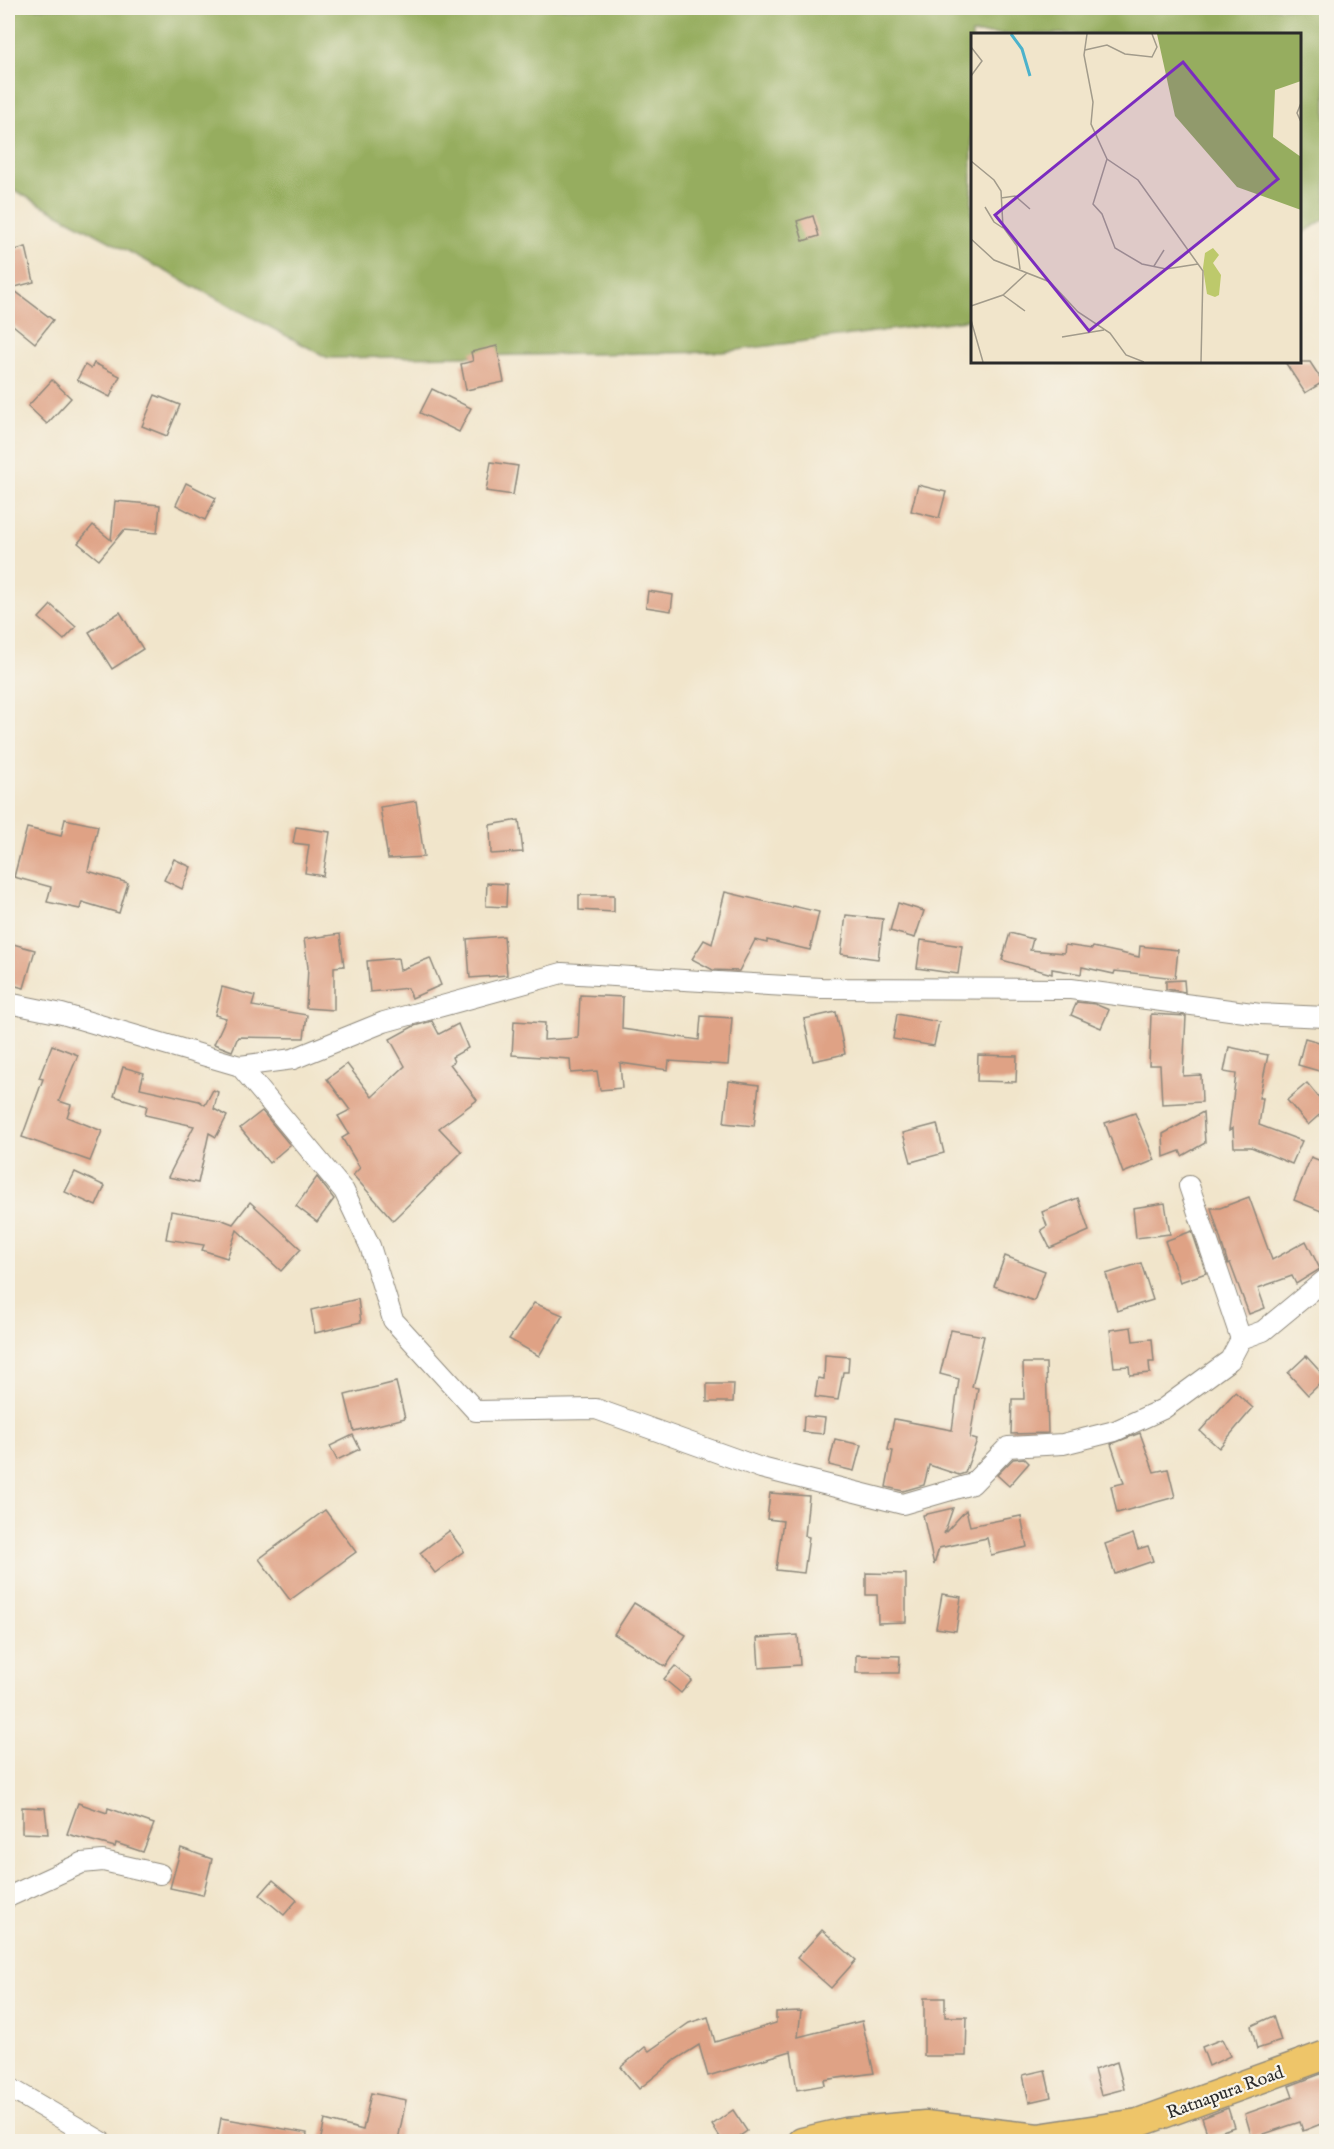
<svg xmlns="http://www.w3.org/2000/svg" width="1334" height="2149" font-family="'IM FELL English',serif">
<rect width="100%" height="100%" fill="#f7f3e8"/>
<filter id="ink" filterUnits="userSpaceOnUse"><feTurbulence type="fractalNoise" baseFrequency=".0167" numOctaves="2"/><feDisplacementMap in="SourceGraphic" scale="12" xChannelSelector="R" yChannelSelector="G"/><feConvolveMatrix kernelMatrix="1 2 1 2 8 2 1 2 1" color-interpolation-filters="sRGB"/></filter>
<filter id="wash" filterUnits="userSpaceOnUse"><feTurbulence type="fractalNoise" baseFrequency=".008" numOctaves="4" result="noise"/><feDisplacementMap in="SourceGraphic" scale="24" xChannelSelector="R" yChannelSelector="G"/><feGaussianBlur stdDeviation="1.35" result="paint"/><feColorMatrix in="noise" values="0 0 0 0 0 0 0 0 0 0 0 0 0 0 0 0 0 1.4 0 .05"/><feComposite in="paint" operator="in"/></filter>
<g filter="url(#wash)">
<rect width="100%" height="100%" fill="#f1e5cb"/>
<polygon fill="#96ad5f" stroke="#606c45" stroke-width="1.5" points="8,8 1326,8 1326,218 1300,235 1300,34 972,34 972,319 722,352 328,358 8,187"/>
<g id="blocks">
<g fill="#dfa285">
<polygon points="813,216 819,236 803,241 797,221"/>
<polygon points="26,247 34,282 11,288 53,320 35,343 8,321 8,252"/>
<polygon points="497,346 504,382 466,390 461,364 473,361 471,352"/>
<polygon points="1285,362 1310,362 1323,382 1305,393"/>
<polygon points="94,363 120,376 110,397 77,380 85,365 91,369"/>
<polygon points="52,380 71,398 47,424 28,406"/>
<polygon points="432,389 471,408 459,432 420,413"/>
<polygon points="155,395 180,405 167,436 142,426"/>
<polygon points="491,462 518,466 513,495 486,491"/>
<polygon points="186,483 216,498 205,520 176,505"/>
<polygon points="918,485 946,492 939,518 911,511"/>
<polygon points="115,501 160,505 157,533 124,530 99,560 78,543 93,525 111,540"/>
<polygon points="648,591 673,595 671,611 646,607"/>
<polygon points="51,605 76,627 64,640 39,618"/>
<polygon points="120,612 143,649 112,669 89,632"/>
<polygon points="416,801 424,857 388,859 380,807"/>
<polygon points="65,819 98,826 88,871 128,883 119,913 82,902 80,909 47,902 51,887 14,877 27,828 61,836"/>
<polygon points="519,820 523,852 491,854 490,825"/>
<polygon points="296,827 330,832 323,876 305,873 309,845 293,843"/>
<polygon points="174,859 191,867 182,889 164,880"/>
<polygon points="487,883 507,884 506,907 486,906"/>
<polygon points="725,892 792,908 793,906 819,912 810,950 767,940 767,943 755,940 739,971 713,970 692,959 704,940 712,944"/>
<polygon points="579,895 614,895 614,912 579,910"/>
<polygon points="898,903 924,911 915,938 890,931"/>
<polygon points="846,915 883,919 878,959 841,954"/>
<polygon points="1010,933 1033,939 1030,950 1064,953 1065,945 1092,949 1093,947 1139,957 1140,946 1178,950 1175,978 1115,971 1114,974 1082,967 1081,974 1052,969 1052,974 1002,960"/>
<polygon points="340,934 344,966 334,967 334,1010 306,1008 308,967 304,939"/>
<polygon points="504,936 507,975 470,978 467,939"/>
<polygon points="921,940 962,946 958,974 917,968"/>
<polygon points="13,944 35,950 24,988 8,984 8,965"/>
<polygon points="398,958 400,970 430,958 441,985 412,998 408,988 370,992 367,961"/>
<polygon points="1184,980 1185,992 1166,989 1166,981"/>
<polygon points="222,987 255,996 252,1006 307,1015 304,1038 238,1037 232,1051 214,1044 226,1018 215,1015"/>
<polygon points="580,995 623,997 622,1029 699,1040 701,1016 732,1018 728,1065 669,1061 668,1070 620,1063 622,1088 600,1090 597,1071 571,1073 570,1059 512,1055 514,1021 545,1023 544,1040 578,1038"/>
<polygon points="1077,1002 1095,1004 1109,1010 1101,1028 1071,1015"/>
<polygon points="836,1012 845,1054 813,1061 804,1019"/>
<polygon points="897,1014 939,1022 934,1046 893,1039"/>
<polygon points="1151,1014 1186,1016 1183,1076 1201,1075 1202,1102 1162,1104 1160,1065 1149,1065"/>
<polygon points="432,1021 439,1034 458,1024 468,1048 452,1057 454,1062 450,1064 477,1100 439,1128 462,1152 393,1220 353,1175 360,1168 342,1138 349,1134 338,1116 350,1110 327,1079 347,1064 372,1097 405,1066 390,1039 414,1026"/>
<polygon points="1305,1038 1326,1044 1326,1073 1298,1065"/>
<polygon points="52,1045 78,1055 59,1101 71,1105 67,1117 102,1131 90,1161 22,1137 43,1079 39,1078"/>
<polygon points="1229,1047 1268,1055 1259,1098 1263,1098 1259,1125 1302,1141 1292,1164 1251,1147 1234,1147 1233,1128 1229,1130 1236,1074 1224,1072"/>
<polygon points="978,1055 1017,1056 1016,1082 977,1081"/>
<polygon points="123,1067 144,1073 140,1088 199,1101 205,1105 213,1090 218,1092 214,1109 227,1116 216,1137 209,1133 198,1183 168,1177 194,1126 145,1115 147,1106 114,1096"/>
<polygon points="729,1081 759,1085 754,1126 724,1123"/>
<polygon points="1307,1083 1326,1106 1326,1109 1308,1125 1287,1100"/>
<polygon points="262,1111 290,1145 269,1163 240,1128"/>
<polygon points="1203,1112 1205,1143 1182,1156 1180,1151 1164,1157 1163,1134"/>
<polygon points="1135,1113 1155,1160 1123,1173 1105,1123"/>
<polygon points="937,1124 944,1153 911,1162 903,1133"/>
<polygon points="1311,1157 1326,1163 1326,1213 1294,1200"/>
<polygon points="75,1172 105,1186 96,1206 65,1192"/>
<polygon points="317,1177 334,1199 317,1222 296,1206"/>
<polygon points="1249,1197 1272,1260 1306,1241 1320,1269 1296,1284 1292,1276 1258,1288 1265,1308 1249,1314 1230,1263 1228,1264 1211,1208 1220,1208"/>
<polygon points="1078,1198 1089,1231 1050,1248 1041,1230 1047,1226 1042,1212"/>
<polygon points="250,1202 301,1249 281,1271 237,1230 227,1258 202,1250 204,1245 166,1239 171,1211 220,1219 233,1224"/>
<polygon points="1165,1203 1170,1234 1136,1238 1133,1208"/>
<polygon points="1192,1231 1206,1273 1180,1282 1165,1241"/>
<polygon points="1005,1256 1045,1271 1034,1301 994,1286"/>
<polygon points="1141,1263 1153,1300 1117,1311 1106,1274"/>
<polygon points="358,1299 361,1322 315,1333 311,1310"/>
<polygon points="534,1303 563,1315 539,1356 509,1339"/>
<polygon points="1131,1327 1133,1341 1152,1339 1154,1362 1149,1362 1150,1373 1130,1375 1129,1366 1114,1367 1110,1330"/>
<polygon points="951,1330 984,1336 972,1387 978,1388 970,1438 977,1440 965,1473 959,1475 929,1465 924,1485 903,1491 886,1487 893,1451 888,1450 894,1419 952,1430 959,1379 940,1374"/>
<polygon points="825,1355 849,1357 848,1372 843,1372 838,1400 815,1397 818,1378 824,1379"/>
<polygon points="1306,1356 1326,1378 1308,1395 1288,1373"/>
<polygon points="1023,1363 1046,1363 1048,1433 1011,1434 1012,1399 1024,1399"/>
<polygon points="396,1382 405,1418 354,1431 345,1395"/>
<polygon points="707,1384 734,1384 733,1402 707,1402"/>
<polygon points="1235,1392 1253,1408 1219,1448 1200,1431"/>
<polygon points="804,1416 825,1418 823,1434 803,1432"/>
<polygon points="1140,1433 1154,1472 1168,1469 1175,1497 1117,1513 1111,1486 1124,1483 1111,1444"/>
<polygon points="353,1435 360,1449 337,1460 330,1446"/>
<polygon points="835,1439 861,1445 854,1471 829,1465"/>
<polygon points="1024,1458 1029,1463 1009,1486 997,1475 1013,1459"/>
<polygon points="770,1493 809,1496 805,1536 809,1537 804,1573 776,1570 783,1521 767,1519"/>
<polygon points="953,1508 944,1534 966,1510 970,1526 1021,1516 1027,1547 991,1555 987,1538 939,1548 934,1565 923,1515"/>
<polygon points="325,1510 356,1552 290,1600 259,1559"/>
<polygon points="449,1531 464,1551 435,1573 420,1553"/>
<polygon points="1133,1534 1138,1549 1148,1546 1153,1561 1115,1574 1105,1544"/>
<polygon points="866,1573 906,1574 906,1622 878,1623 877,1595 866,1595"/>
<polygon points="942,1594 961,1597 956,1631 936,1628"/>
<polygon points="634,1603 686,1635 666,1667 614,1634"/>
<polygon points="798,1635 800,1665 759,1668 757,1638"/>
<polygon points="856,1655 900,1656 899,1673 856,1673"/>
<polygon points="675,1666 692,1680 681,1693 664,1679"/>
<polygon points="78,1803 107,1813 108,1808 154,1824 143,1852 116,1843 115,1847 67,1834"/>
<polygon points="22,1807 45,1808 48,1834 22,1833"/>
<polygon points="181,1848 212,1859 203,1895 170,1888"/>
<polygon points="273,1880 297,1900 284,1915 260,1895"/>
<polygon points="822,1930 856,1960 831,1988 797,1958"/>
<polygon points="924,1998 945,1998 945,2017 967,2017 966,2056 924,2056"/>
<polygon points="801,2011 798,2037 862,2021 874,2073 824,2080 825,2085 797,2090 791,2051 708,2076 699,2045 675,2060 639,2089 621,2067 645,2047 649,2051 689,2023 708,2017 715,2042 776,2023 776,2012"/>
<polygon points="1273,2016 1281,2041 1257,2049 1251,2026"/>
<polygon points="1222,2039 1230,2056 1209,2066 1202,2047"/>
<polygon points="1117,2062 1124,2089 1101,2095 1094,2070"/>
<polygon points="1045,2070 1051,2097 1029,2102 1023,2075"/>
<polygon points="1326,2072 1326,2122 1303,2131 1300,2122 1252,2138 1245,2114 1293,2097 1289,2086"/>
<polygon points="371,2093 406,2100 398,2140 385,2138 385,2142 320,2142 325,2120 363,2130"/>
<polygon points="1228,2108 1234,2127 1208,2136 1202,2118"/>
<polygon points="733,2110 747,2131 731,2142 723,2142 712,2125"/>
<polygon points="221,2118 307,2133 306,2142 217,2142"/>
</g>
</g>
</g>
<g filter="url(#ink)">
<use href="#blocks" fill-opacity="0" stroke="#8e887b" stroke-width="1.5"/>
<g fill="none" stroke-linecap="round" stroke-linejoin="round">
<g stroke="#8e887b" stroke-width="22">
<g id="minor">
<polyline points="8,1003 62,1014 240,1066 293,1059 384,1022 562,973 821,988 1071,989 1260,1014 1326,1017"/>
<polyline points="240,1066 344,1191 370,1246 393,1320 476,1411 596,1409 761,1468 903,1504 972,1484 1008,1447 1063,1444 1115,1431 1163,1409 1230,1360 1241,1339 1263,1331 1326,1279"/>
<polyline points="1189,1186 1241,1339"/>
<polyline points="8,1897 82,1863 103,1861 160,1874"/>
<polyline points="8,2087 102,2142"/>
</g>
</g>
<g stroke="#8e887b" stroke-width="31">
<polyline id="highway" points="802,2142 845,2132 925,2125 1038,2138 1138,2123 1326,2055"/>
</g>
<use href="#minor" stroke="#fff" stroke-width="20"/>
<use href="#highway" stroke="#eec569" stroke-width="28"/>
</g>
</g>
<g text-anchor="middle" stroke-width="4.5" stroke-linejoin="round" paint-order="stroke">
<g font-size="18" fill="#2b2b2b" stroke="#f7f3e8">
<text transform="translate(1225 2092) rotate(-20)" y="6">Ratnapura Road</text>
</g>
</g>
<g transform="translate(971 33)">
<rect width="330" height="330" fill="#f1e5cb"/>
<path d="M242,215L248,222L242,230L250,242L248,262L244,264L236,261L232,235L234,220Z" fill="#bdc96b"/>
<path d="M186,1H330V48L304,57L302,104L330,124V177L266,154L204,83Z" fill="#96ad5f"/>
<path fill="none" stroke="#4cb2cb" stroke-width="3" d="M40,1L51,16L59,43"/>
<path fill="none" stroke="#a29b8b" stroke-width="1.5" d="M116,1L113,22L122,69L120,91L136,126L167,147L232,238L230,329M0,14L11,28L0,43M114,17L136,12L154,21L181,24L186,14L181,1M330,70L326,80L330,89M136,126L122,171L131,181L144,215L171,231L195,236L227,231M0,128L23,147L30,158L32,194L46,213L49,236M30,165L44,163L59,176M14,174L23,189L32,195M0,206L23,227L79,249L107,279L139,300L155,322L173,329M183,233L193,217M32,262L54,278M0,273L32,262L56,240M0,287L12,329M91,304L133,297"/>
<path fill="#7b2cbf" fill-opacity="0.15" stroke="#7b2cbf" stroke-width="3" d="M212,29L307,146L118,298L24,182Z"/>
<rect width="330" height="330" fill="none" stroke="#2b2b2b" stroke-width="3"/>
</g>
<rect width="1334" height="2149" fill="none" stroke="#f7f3e8" stroke-width="30"/>
</svg>
